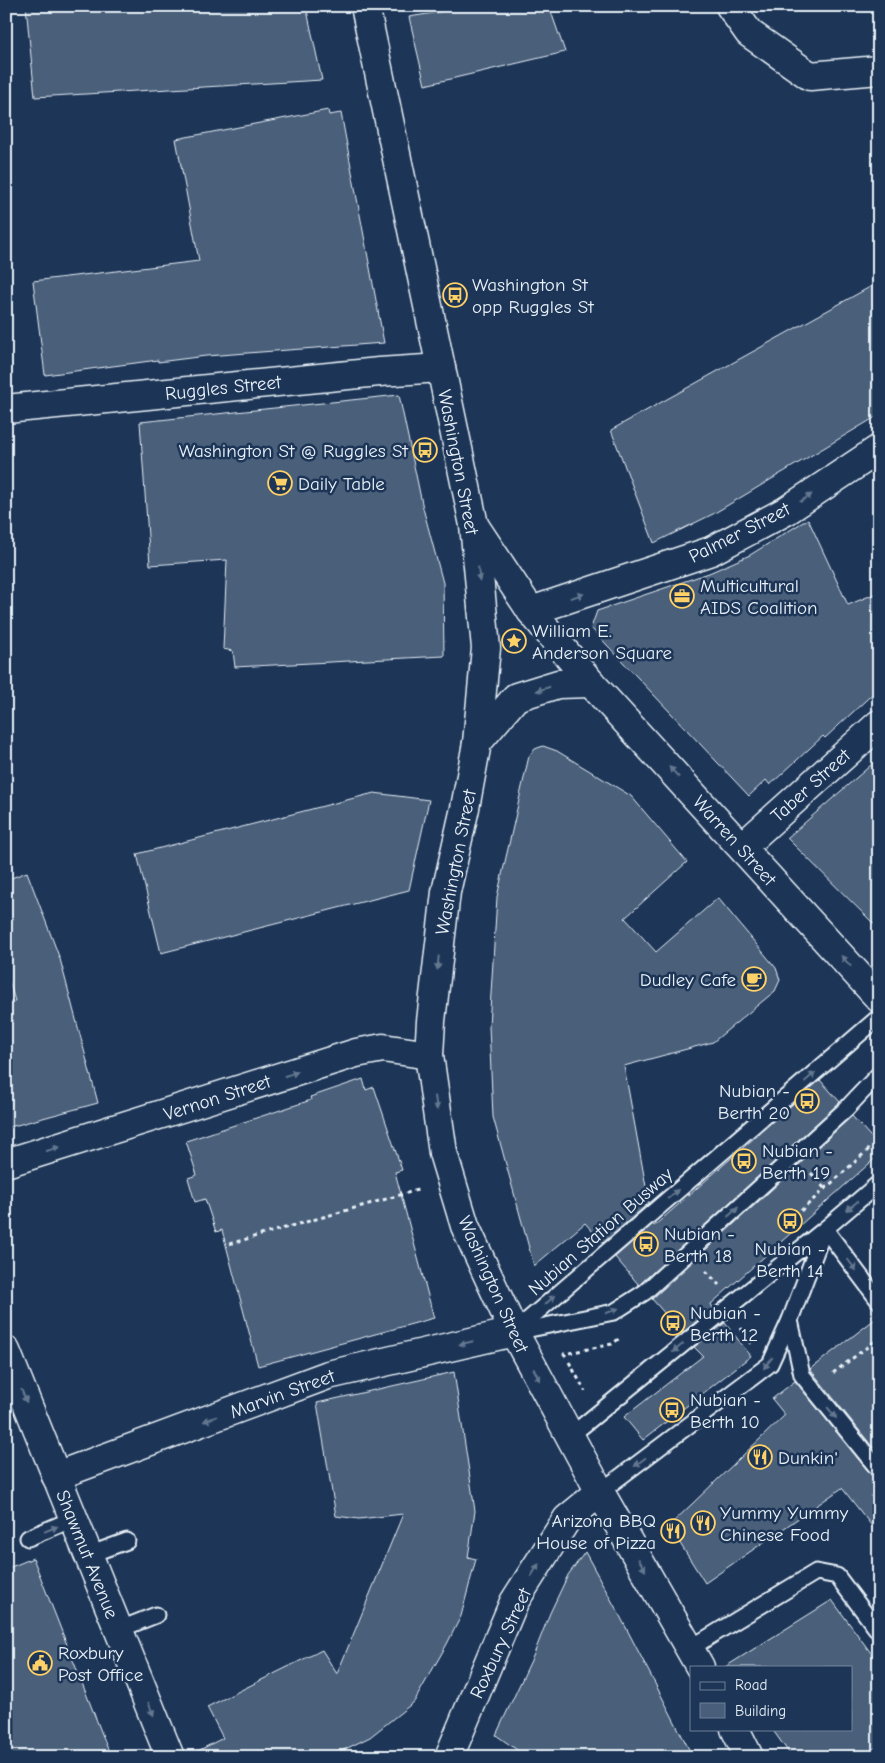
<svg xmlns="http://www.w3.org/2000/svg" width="885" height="1763" font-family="'Comic Neue',sans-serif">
<rect width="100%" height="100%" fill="#1d3557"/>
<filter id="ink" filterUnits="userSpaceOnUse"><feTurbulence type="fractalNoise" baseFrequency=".02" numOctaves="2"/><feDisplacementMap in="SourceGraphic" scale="10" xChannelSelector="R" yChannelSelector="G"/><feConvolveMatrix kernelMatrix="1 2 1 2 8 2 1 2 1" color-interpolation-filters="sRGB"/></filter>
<g filter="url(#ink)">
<g fill="#495e7a" stroke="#e8f1f8">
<polygon points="26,6 306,6 322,80 35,97"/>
<polygon points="476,6 549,6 565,52 425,85 409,17"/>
<polygon points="328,110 329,115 341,113 384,343 206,356 158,362 158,360 45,375 33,281 199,261 176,139"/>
<polygon points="879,282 879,415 713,514 654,543 611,430"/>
<polygon points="399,395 423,508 443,583 444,656 235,667 233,651 223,649 227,560 150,565 140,422"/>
<polygon points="808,519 848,605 879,592 879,688 825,738 823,736 770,785 766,780 749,796 591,628 597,611 709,573 750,555"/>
<polygon points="543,746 557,751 631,796 687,862 625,918 656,952 718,898 776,968 780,980 775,991 713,1042 624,1066 649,1203 603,1243 585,1223 534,1266 493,1117 489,1026 497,897 529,756 535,749"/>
<polygon points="879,758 879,929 787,838"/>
<polygon points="374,793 429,800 409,890 161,953 137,854"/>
<polygon points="27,872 60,959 98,1103 6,1128 6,1003 15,1001 6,971 6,880"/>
<polygon points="363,1079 366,1090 374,1087 402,1170 395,1172 434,1318 258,1366 222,1230 216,1232 205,1199 195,1202 188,1178 197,1175 186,1141 311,1100 310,1097"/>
<polygon points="820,1080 840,1102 639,1285 615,1257 653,1224 654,1226"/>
<polygon points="852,1116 879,1146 879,1155 711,1304 713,1308 682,1333 652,1299"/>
<polygon points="879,1316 879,1455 810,1369"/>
<polygon points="725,1323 751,1356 643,1440 624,1417 703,1356 694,1347"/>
<polygon points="454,1372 475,1511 468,1557 476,1559 461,1616 447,1644 414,1702 370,1737 329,1757 186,1757 223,1738 207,1707 322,1650 337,1674 403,1514 359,1519 336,1516 317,1403"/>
<polygon points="795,1381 872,1476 879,1479 879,1535 842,1488 705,1583 669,1526 785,1415 772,1399"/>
<polygon points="585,1552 620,1616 693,1757 527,1757 496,1735 534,1654 550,1613 568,1575"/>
<polygon points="33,1558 111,1757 6,1757 6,1569"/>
<polygon points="832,1600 879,1664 879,1745 861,1757 792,1757 772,1729 851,1729 851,1667 725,1667"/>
</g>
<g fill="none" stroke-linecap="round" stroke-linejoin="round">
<g stroke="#e8f1f8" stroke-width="19">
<g id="service">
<polyline points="825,1229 879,1301"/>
<polyline points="790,1320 802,1375 879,1470"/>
<polyline points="514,1332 879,1017"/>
<polyline points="515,1332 614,1312 645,1292 846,1109 879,1074"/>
<polyline points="570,1436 825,1229 879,1183"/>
<polyline points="600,1492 770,1364 790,1320 824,1230"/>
<polyline points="28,1538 73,1519"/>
<polyline points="88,1555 127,1541"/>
<polyline points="118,1630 156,1615"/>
<polyline points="689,1649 816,1572 837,1576 879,1632"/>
</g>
</g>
<g stroke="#e8f1f8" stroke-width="31">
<g id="minor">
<polyline points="730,6 749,33 810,76 879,70"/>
<polyline points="531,611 711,551 786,511 879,449"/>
<polyline points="742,847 879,724"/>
<polyline points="56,1476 328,1375 514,1332"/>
<polyline points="449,1757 514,1602 567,1519 600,1492"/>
</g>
</g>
<g stroke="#e8f1f8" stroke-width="31">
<polyline id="tertiary" points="6,1163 356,1053 383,1048 429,1055"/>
</g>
<g stroke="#e8f1f8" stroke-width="31">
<g id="secondary">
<polyline points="6,409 379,372 441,368"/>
<polyline points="474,525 531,611 591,683 879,998"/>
<polyline points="477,743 516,697 558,684 591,683"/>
<polyline points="6,1351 170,1757"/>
</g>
</g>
<g stroke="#e8f1f8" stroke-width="31">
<g id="primary">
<polyline points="365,6 474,525 486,648 477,743 465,808 446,892 431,1021 429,1055 443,1153 465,1226 514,1332 600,1492 700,1667"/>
<polyline points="735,1729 749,1757"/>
</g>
</g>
<g stroke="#e8f1f8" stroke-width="3" stroke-dasharray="4 4" stroke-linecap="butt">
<polyline points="811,1173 825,1189"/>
<polyline points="783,1227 879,1140"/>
<polyline points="229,1244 421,1189"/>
<polyline points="706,1271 719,1285"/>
<polyline points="741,1328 751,1344"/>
<polyline points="566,1356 564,1354 612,1344 620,1338"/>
<polyline points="569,1362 585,1391"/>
<polyline points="833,1373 874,1342 879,1348"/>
<polyline points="871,1495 879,1504"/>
</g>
<use href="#service" stroke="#1d3557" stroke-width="15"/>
<use href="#minor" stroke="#1d3557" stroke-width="28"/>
<use href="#tertiary" stroke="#1d3557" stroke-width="28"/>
<use href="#secondary" stroke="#1d3557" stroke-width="28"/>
<use href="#primary" stroke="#1d3557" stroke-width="28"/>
</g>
<defs><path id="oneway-solid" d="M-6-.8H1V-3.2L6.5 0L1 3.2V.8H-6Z" transform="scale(1.25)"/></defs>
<g fill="#64778f">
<use href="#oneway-solid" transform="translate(806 498) rotate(-34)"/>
<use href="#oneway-solid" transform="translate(479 574) rotate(84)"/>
<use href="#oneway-solid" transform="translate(577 596) rotate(-18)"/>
<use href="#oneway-solid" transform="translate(543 689) rotate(162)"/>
<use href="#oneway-solid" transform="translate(674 772) rotate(-133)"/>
<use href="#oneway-solid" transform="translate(846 961) rotate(-132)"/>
<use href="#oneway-solid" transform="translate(438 963) rotate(96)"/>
<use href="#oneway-solid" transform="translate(291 1074) rotate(-18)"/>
<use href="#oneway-solid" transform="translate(810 1077) rotate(-41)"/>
<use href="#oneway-solid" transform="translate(436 1103) rotate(82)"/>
<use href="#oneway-solid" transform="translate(53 1149) rotate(-17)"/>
<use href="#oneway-solid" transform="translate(673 1194) rotate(-41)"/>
<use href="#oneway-solid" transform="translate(852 1206) rotate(140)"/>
<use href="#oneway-solid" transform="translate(733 1212) rotate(-42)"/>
<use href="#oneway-solid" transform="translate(852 1265) rotate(53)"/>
<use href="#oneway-solid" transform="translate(550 1300) rotate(-41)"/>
<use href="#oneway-solid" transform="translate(612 1311) rotate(-21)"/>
<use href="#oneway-solid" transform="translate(466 1343) rotate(167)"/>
<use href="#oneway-solid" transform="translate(678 1348) rotate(141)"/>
<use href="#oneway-solid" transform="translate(768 1363) rotate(128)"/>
<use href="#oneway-solid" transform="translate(537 1375) rotate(61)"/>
<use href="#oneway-solid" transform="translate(24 1396) rotate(68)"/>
<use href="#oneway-solid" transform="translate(832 1413) rotate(51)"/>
<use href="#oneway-solid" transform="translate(210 1419) rotate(159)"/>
<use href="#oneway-solid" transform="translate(640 1462) rotate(143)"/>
<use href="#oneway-solid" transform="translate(51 1529) rotate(-22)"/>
<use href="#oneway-solid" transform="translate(642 1565) rotate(60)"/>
<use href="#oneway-solid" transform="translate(535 1570) rotate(-58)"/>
<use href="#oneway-solid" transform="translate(151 1709) rotate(68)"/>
</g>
</g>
<defs>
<g id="bus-ring" transform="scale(1.25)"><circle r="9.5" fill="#1d3557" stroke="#ffd166" stroke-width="1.5"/><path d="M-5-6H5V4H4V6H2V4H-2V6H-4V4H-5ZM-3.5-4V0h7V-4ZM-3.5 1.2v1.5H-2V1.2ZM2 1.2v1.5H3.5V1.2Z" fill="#ffd166"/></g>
<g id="supermarket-ring" transform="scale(1.25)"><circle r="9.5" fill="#1d3557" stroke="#ffd166" stroke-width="1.5"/><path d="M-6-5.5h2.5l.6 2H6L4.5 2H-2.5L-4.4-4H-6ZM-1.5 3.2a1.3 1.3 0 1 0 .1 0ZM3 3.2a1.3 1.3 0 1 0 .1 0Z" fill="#ffd166"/></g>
<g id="office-ring" transform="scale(1.25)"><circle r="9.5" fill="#1d3557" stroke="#ffd166" stroke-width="1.5"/><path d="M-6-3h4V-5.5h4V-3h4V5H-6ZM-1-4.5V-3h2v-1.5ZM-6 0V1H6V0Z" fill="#ffd166"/></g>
<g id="sight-ring" transform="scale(1.25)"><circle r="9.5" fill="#1d3557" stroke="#ffd166" stroke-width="1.5"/><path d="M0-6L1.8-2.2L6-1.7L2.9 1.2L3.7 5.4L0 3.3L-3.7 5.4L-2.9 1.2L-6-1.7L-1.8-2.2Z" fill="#ffd166"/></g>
<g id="cafe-ring" transform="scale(1.25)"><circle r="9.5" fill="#1d3557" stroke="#ffd166" stroke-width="1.5"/><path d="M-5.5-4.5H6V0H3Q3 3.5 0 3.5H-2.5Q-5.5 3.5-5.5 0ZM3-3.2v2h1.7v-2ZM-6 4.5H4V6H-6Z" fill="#ffd166"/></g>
<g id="restaurant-ring" transform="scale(1.25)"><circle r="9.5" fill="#1d3557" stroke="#ffd166" stroke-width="1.5"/><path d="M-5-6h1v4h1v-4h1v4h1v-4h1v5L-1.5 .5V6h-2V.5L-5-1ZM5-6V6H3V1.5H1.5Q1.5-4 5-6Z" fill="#ffd166"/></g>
<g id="civic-ring" transform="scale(1.25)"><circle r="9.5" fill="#1d3557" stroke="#ffd166" stroke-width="1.5"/><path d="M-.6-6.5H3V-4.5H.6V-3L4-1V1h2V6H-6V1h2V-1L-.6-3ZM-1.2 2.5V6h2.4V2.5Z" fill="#ffd166"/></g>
</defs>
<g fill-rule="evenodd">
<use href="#bus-ring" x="455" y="295"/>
<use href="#bus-ring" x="425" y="450"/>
<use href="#supermarket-ring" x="280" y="483"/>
<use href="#office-ring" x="682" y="596"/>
<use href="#sight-ring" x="514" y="641"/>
<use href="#cafe-ring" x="754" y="979"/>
<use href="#bus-ring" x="807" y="1101"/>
<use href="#bus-ring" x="744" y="1161"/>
<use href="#bus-ring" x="790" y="1221"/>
<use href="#bus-ring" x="646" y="1244"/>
<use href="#bus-ring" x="673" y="1323"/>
<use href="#bus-ring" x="672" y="1410"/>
<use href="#restaurant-ring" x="760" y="1457"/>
<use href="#restaurant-ring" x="703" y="1523"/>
<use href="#restaurant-ring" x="673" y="1531"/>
<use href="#civic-ring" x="40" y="1663"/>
</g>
<g text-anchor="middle" stroke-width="5" stroke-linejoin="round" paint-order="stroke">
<g font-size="19" fill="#e8f1f8" stroke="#1d3557" text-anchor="start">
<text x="472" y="291">Washington St<tspan x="472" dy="22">opp Ruggles St</tspan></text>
<text x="408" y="457" text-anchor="end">Washington St @ Ruggles St</text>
<text x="298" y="490">Daily Table</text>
<text x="700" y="592">Multicultural<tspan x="700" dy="22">AIDS Coalition</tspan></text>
<text x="532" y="637">William E.<tspan x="532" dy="22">Anderson Square</tspan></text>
<text x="736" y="986" text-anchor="end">Dudley Cafe</text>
<text x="790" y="1097" text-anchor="end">Nubian -<tspan x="790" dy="22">Berth 20</tspan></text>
<text x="762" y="1157">Nubian -<tspan x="762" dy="22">Berth 19</tspan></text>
<text x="664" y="1240">Nubian -<tspan x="664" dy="22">Berth 18</tspan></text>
<text x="790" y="1255" text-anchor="middle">Nubian -<tspan x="790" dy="22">Berth 14</tspan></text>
<text x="690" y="1319">Nubian -<tspan x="690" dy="22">Berth 12</tspan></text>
<text x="690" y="1406">Nubian -<tspan x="690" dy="22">Berth 10</tspan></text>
<text x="778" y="1464">Dunkin'</text>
<text x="720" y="1519">Yummy Yummy<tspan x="720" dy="22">Chinese Food</tspan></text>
<text x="656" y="1527" text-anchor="end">Arizona BBQ<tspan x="656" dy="22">House of Pizza</tspan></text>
<text x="58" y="1659">Roxbury<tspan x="58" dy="22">Post Office</tspan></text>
</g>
<g font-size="19" fill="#e8f1f8" stroke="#1d3557">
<text transform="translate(223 387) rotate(-6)" y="7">Ruggles Street</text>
<text transform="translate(459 462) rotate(79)" y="7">Washington Street</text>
<text transform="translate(739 532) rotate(-27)" y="7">Palmer Street</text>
<text transform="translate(810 785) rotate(-42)" y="7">Taber Street</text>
<text transform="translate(735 840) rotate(48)" y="7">Warren Street</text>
<text transform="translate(455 862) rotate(-79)" y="7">Washington Street</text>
<text transform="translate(217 1097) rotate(-18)" y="7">Vernon Street</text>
<text transform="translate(600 1231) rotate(-41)" y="7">Nubian Station Busway</text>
<text transform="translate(494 1284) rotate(66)" y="7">Washington Street</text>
<text transform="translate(282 1393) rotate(-20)" y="7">Marvin Street</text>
<text transform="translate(88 1554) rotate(68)" y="7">Shawmut Avenue</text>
<text transform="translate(500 1643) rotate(-65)" y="7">Roxbury Street</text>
</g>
</g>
<rect width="885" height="1763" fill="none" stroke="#1d3557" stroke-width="25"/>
<rect x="12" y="12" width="860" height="1738" fill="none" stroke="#e8f1f8" stroke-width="2" filter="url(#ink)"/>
<rect x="690" y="1666" width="162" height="65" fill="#1d3557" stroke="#6e8097"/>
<rect x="700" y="1682" width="25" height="8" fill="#1d3557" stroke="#6e8097"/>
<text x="735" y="1690" font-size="15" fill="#e8f1f8">Road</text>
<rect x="700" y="1703" width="25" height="15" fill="#495e7a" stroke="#6e8097"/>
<text x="735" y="1716" font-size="15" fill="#e8f1f8">Building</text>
</svg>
